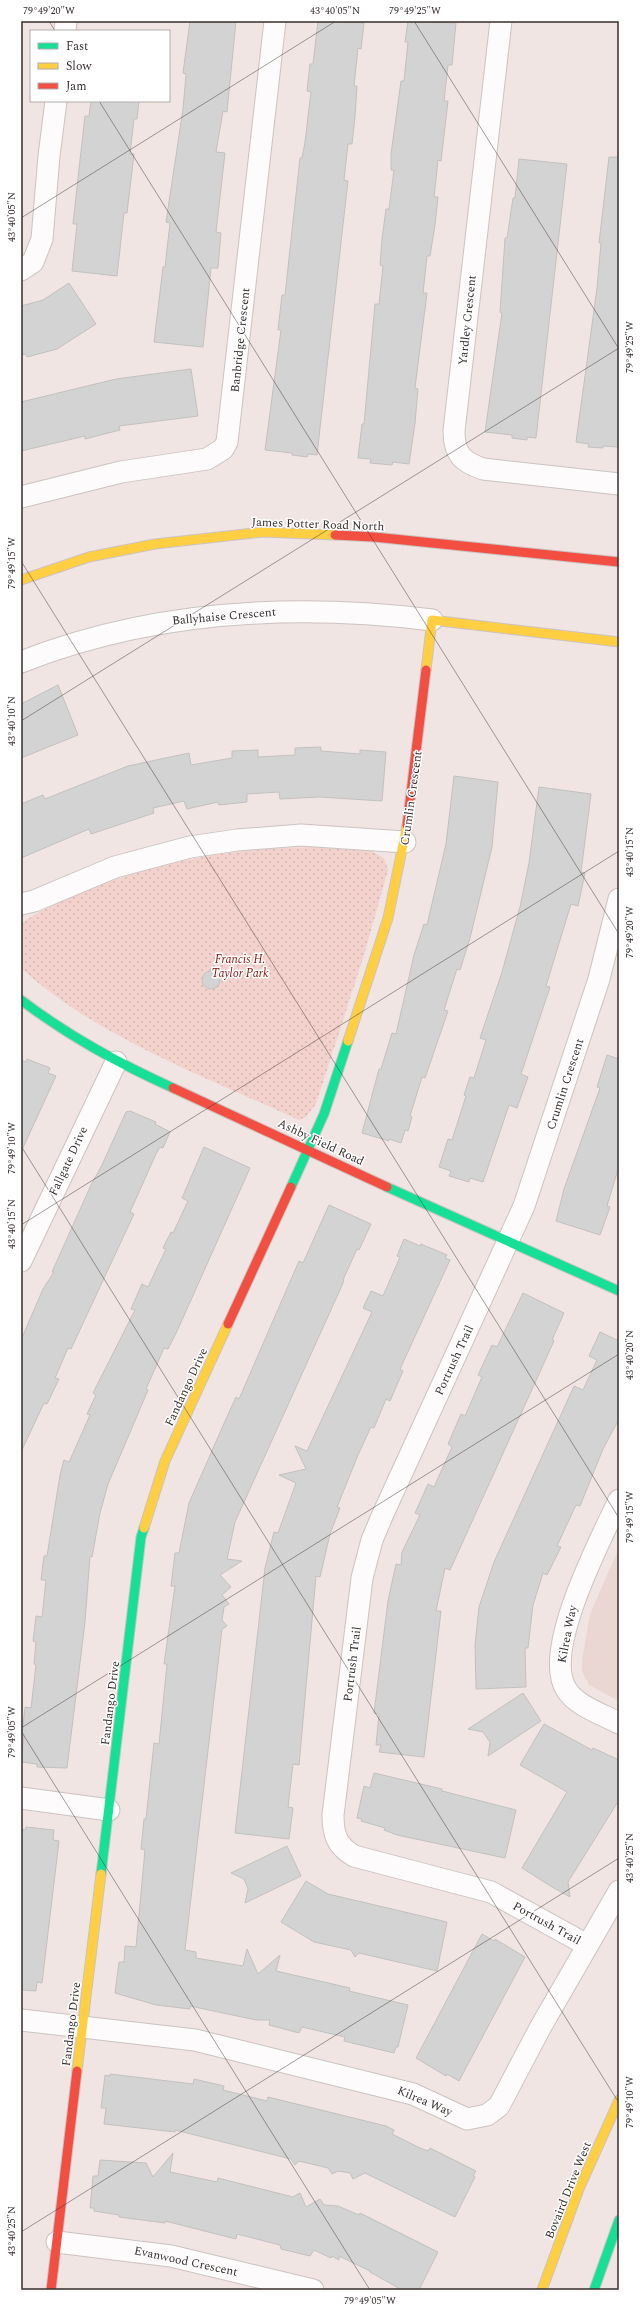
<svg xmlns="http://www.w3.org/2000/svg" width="640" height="2311" font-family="Spectral,serif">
<defs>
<pattern id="park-dots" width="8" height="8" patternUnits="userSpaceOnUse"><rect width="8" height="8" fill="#f3d2cd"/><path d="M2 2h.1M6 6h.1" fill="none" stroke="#d1b5b0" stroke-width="1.8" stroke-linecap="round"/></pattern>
</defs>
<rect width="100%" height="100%" fill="#f0e5e3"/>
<polygon fill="#ead6d3" points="619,1548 619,1701 589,1685 582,1671 582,1660 590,1614"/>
<path fill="url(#park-dots)" d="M311,847L371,851L384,858L388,870L364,955L316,1104L306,1117L299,1120C204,1076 100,1039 21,968V924C37,911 56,904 74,896C150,862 228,849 311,847Z"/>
<g fill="#d4d3d3" stroke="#c2c1c0">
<polygon points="190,21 236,21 227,112 223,111 216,152 225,153 216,232 221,233 218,268 211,268 203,347 154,342 163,267 165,267 170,223 166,222 183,109 186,74 183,73"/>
<polygon points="318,21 364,23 361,49 358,48 354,86 357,86 355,117 352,144 348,144 344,180 348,181 317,455 308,454 307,457 292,455 292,453 265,450 281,330 278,330 282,295 285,295 300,158 302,158 305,142 311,92 307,91 310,64 313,64"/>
<polygon points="408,21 456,23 452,65 448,65 444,101 448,101 441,161 438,160 434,197 438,197 435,225 430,256 427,256 425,275 423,293 427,293 415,388 418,389 415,423 409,464 393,462 392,465 370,463 371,459 358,458 362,424 364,424 375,304 379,304 383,266 380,265 382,239 386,209 389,209 394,170 391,170 391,154 401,81 404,81 408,42 405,42"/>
<polygon points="91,101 139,101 137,119 134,119 130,154 134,154 127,213 124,213 117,276 72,271 77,224 73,224 80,160 85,116 89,116"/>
<polygon points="609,157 619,157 619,447 603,446 603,448 588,447 589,444 576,442 597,288 601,243 599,243"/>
<polygon points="519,159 567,164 536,438 527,437 527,440 512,438 512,435 485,432 502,313 500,312 505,238 507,238 513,198 515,198"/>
<polygon points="69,283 96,324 57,349 27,357 26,354 21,355 21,306 43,300"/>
<polygon points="191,369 198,416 119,426 120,430 85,439 85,436 21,451 21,402 116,379"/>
<polygon points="58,685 78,735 21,758 21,704"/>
<polygon points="321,747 321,751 360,754 360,750 386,752 382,801 319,797 280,799 279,792 247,794 247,802 219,805 218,802 187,809 184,801 153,808 154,813 91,834 89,829 21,858 21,804 43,795 45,799 128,766 189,753 191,765 232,758 232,751 258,750 258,757 295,755 295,748"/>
<polygon points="454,776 498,782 492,847 470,938 460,970 457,969 449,994 444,1010 448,1011 425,1078 422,1077 410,1116 412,1117 408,1131 405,1130 401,1143 389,1139 389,1141 362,1133 379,1069 381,1069 392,1033 396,1034 414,955 424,924 427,925 446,844"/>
<polygon points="539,787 591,794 581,872 585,873 578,906 571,904 546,986 550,987 521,1074 528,1077 517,1108 509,1105 483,1182 470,1178 469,1182 449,1176 451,1171 439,1167 448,1139 452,1140 466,1096 464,1095 470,1077 474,1078 486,1040 480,1038 502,972 520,907 529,863"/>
<circle cx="211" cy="980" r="9"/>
<polygon points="607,1055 619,1059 619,1166 607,1206 610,1207 600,1235 556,1221 564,1189 600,1088 597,1087"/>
<polygon points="27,1059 50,1068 48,1073 56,1076 21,1152 21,1060 26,1062"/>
<polygon points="130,1111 156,1122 155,1124 170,1132 163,1148 160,1147 156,1154 130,1212 134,1214 71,1349 68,1348 55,1378 59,1379 47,1404 44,1403 21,1452 21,1340 43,1289 54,1272 52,1272 91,1185 102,1165 126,1112"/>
<polygon points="204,1147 250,1168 178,1329 168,1349 164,1348 146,1389 148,1390 108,1484 100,1513 92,1557 90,1556 85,1622 67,1768 37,1767 37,1764 21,1762 24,1734 22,1734 25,1707 31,1708 36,1665 34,1664 36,1642 33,1641 36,1616 42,1617 46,1580 41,1580 44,1556 47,1556 60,1475 64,1460 69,1462 90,1415 87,1414 96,1395 93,1393 135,1310 131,1309 142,1284 148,1287 166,1249 163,1248 171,1232 173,1233 188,1201 182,1198"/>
<polygon points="329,1205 371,1224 359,1250 357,1249 343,1280 344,1281 235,1522 227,1559 242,1561 220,1575 231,1587 222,1595 229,1604 224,1607 222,1620 227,1626 222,1629 185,1950 196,1952 196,1958 243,1966 247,1949 258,1974 280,1955 276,1971 350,1988 349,1991 408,2005 398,2047 396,2047 394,2053 344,2041 345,2037 302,2027 299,2033 269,2025 270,2020 256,2020 190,2006 190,2009 156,2005 115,1993 119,1962 124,1962 125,1946 136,1947 145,1850 141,1849 144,1819 146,1819 154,1743 159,1744 167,1664 164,1664 175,1586 171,1586 175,1553 179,1553 189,1503 222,1428 236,1397 239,1399 299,1261 303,1263"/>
<polygon points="404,1239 420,1246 421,1244 447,1255 445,1258 450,1260 400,1369 403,1371 390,1401 386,1399 374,1428 371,1427 358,1455 337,1507 340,1508 330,1534 320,1577 316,1576 299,1765 293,1764 288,1807 293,1808 289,1839 235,1833 265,1568 274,1532 278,1533 296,1483 279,1475 306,1469 295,1446 307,1451 372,1312 363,1308 371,1291 383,1296 400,1257 397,1256"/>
<polygon points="523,1293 564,1313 552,1340 554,1341 450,1570 445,1568 436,1611 441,1611 424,1757 379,1752 381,1745 376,1745 379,1714 374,1713 388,1601 396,1564 401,1565 402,1552 420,1515 415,1513 428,1484 434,1487 452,1447 448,1444 461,1414 465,1416 482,1377 478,1375 492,1345 497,1347"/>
<polygon points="600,1332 619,1341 619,1419 603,1449 580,1506 576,1505 557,1546 561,1547 547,1575 543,1573 533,1605 528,1648 525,1648 526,1687 476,1689 475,1645 479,1607 494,1562 574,1386 583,1390 597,1360 589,1356"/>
<polygon points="523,1693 541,1721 488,1756 490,1742 483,1732 468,1729"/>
<polygon points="544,1724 592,1750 593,1748 619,1760 619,1800 568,1882 570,1897 552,1887 522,1868 567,1792 520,1765"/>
<polygon points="374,1773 442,1789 442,1791 516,1810 505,1858 397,1835 384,1830 385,1828 361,1821 362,1819 357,1818 364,1786 370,1788"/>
<polygon points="26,1827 54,1830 53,1840 59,1841 42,1983 37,1982 36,1991 21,1990 21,1829 25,1830"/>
<polygon points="287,1846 301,1876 245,1903 248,1889 244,1879 231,1873"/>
<polygon points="306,1881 328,1894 447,1922 437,1971 359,1953 355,1957 351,1950 314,1942 281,1922"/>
<polygon points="482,1934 494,1941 495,1939 525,1957 459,2081 447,2074 446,2076 416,2058"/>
<polygon points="110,2074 193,2084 194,2079 224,2086 223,2090 267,2101 268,2097 386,2126 394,2130 392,2134 420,2148 428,2151 430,2148 476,2171 473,2176 475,2177 455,2217 365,2173 353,2179 350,2173 338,2171 332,2174 328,2168 299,2161 295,2165 291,2159 175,2130 175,2132 104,2124 106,2108 101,2108 105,2075 110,2076"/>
<polygon points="173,2153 170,2172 217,2182 218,2178 293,2197 300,2193 306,2207 320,2199 324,2205 338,2206 359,2215 360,2213 438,2252 419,2290 402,2290 370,2272 370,2271 339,2256 339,2260 332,2256 331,2258 314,2250 310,2256 281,2249 280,2245 237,2234 236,2239 165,2221 165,2223 119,2217 119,2215 94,2211 94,2208 90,2208 93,2176 98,2176 100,2160 146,2163 153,2177"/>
</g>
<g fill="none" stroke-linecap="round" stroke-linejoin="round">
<g stroke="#cbc3c1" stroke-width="23">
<g id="street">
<path d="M501,21L454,431C454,455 463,462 483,469L619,484"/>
<polyline points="65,31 66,21"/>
<polyline points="21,270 33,262 42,239 49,156 56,101"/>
<polyline points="21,497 121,472 207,459 223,449 227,442 275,21"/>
<path d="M21,662C153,610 293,603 432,620"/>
<polyline points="21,904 34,901 115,867 190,847 237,840 301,835 405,842"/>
<polyline points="21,1261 116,1062"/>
<path d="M619,1500C601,1539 542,1650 566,1689C576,1706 602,1714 619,1723"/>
<polyline points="21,1798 109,1810"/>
<path d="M587,1945L491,1892L354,1856C337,1846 333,1835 333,1815L362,1578L372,1540L383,1514L524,1206L599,979L619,899"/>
<polyline points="21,2020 195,2040 413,2094 467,2119 487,2115 499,2106 540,2028 619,1891"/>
<polyline points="57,2242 171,2256 313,2290"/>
</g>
</g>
<g stroke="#cbc3c1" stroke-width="11">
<g id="fast">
<path d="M21,1000C70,1037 118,1063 173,1088"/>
<polyline points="291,1187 324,1114 348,1041"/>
<polyline points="387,1187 619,1291"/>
<polyline points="101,1874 141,1537 144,1528"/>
<polyline points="594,2290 619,2220"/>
</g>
</g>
<g stroke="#cbc3c1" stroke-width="11">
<g id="slow">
<polyline points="21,580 89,557 155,544 263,532 335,535"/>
<polyline points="426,670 432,620 619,642"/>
<polyline points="348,1041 388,918 407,825"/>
<polyline points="144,1528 165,1461 228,1324"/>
<polyline points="77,2071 101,1874"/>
<polyline points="542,2290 579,2189 619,2100"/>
</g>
</g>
<g stroke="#cbc3c1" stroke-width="11">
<g id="jam">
<polyline points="335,535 374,537 619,562"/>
<polyline points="407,825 426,670"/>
<polyline points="173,1088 387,1187"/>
<polyline points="228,1324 291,1187"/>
<polyline points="51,2290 77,2071"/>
</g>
</g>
<use href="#street" stroke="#fdfbfb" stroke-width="21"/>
<use href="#fast" stroke="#16e098" stroke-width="9"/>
<use href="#slow" stroke="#ffcf43" stroke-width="9"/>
<use href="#jam" stroke="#f24e42" stroke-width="9"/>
</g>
<path fill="none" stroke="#362e2d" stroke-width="1" stroke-opacity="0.45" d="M49,21L55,31M414,21L619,349M99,101L619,934M21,218L336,21M21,561L619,1518M21,721L619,348M21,1146L619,2103M21,1225L619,851M21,1728L619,1354M21,1731L370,2290M21,2232L619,1858"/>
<g text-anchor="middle" stroke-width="3" stroke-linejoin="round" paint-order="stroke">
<g font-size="12" fill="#362e2d" stroke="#fff">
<text transform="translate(467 320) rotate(-84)" y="4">Yardley Crescent</text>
<text transform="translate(240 340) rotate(-84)" y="4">Banbridge Crescent</text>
<text transform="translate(318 524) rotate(2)" y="4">James Potter Road North</text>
<text transform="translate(224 616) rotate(-5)" y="4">Ballyhaise Crescent</text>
<text transform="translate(411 798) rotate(-82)" y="4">Crumlin Crescent</text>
<text transform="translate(565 1084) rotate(-72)" y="4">Crumlin Crescent</text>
<text transform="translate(321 1142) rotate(25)" y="4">Ashby Field Road</text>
<text transform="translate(68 1161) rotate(-65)" y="4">Fallgate Drive</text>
<text transform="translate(454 1360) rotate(-65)" y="4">Portrush Trail</text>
<text transform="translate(186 1387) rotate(-65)" y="4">Fandango Drive</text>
<text transform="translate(567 1634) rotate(-79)" y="4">Kilrea Way</text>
<text transform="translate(352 1664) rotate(-83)" y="4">Portrush Trail</text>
<text transform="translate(110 1703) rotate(-83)" y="4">Fandango Drive</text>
<text transform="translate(547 1923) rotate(29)" y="4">Portrush Trail</text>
<text transform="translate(71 2024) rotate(-83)" y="4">Fandango Drive</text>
<text transform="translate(425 2101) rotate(23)" y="4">Kilrea Way</text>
<text transform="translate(568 2190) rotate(-68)" y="4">Bovaird Drive West</text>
<text transform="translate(186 2261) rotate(12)" y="4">Evanwood Crescent</text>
</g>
<g font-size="12" font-style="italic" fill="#88120a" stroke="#fff">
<text x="240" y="963">Francis H.<tspan x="240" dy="14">Taylor Park</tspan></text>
</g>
</g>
<rect width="640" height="2311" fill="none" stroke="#ffffff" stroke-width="44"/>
<rect x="30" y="30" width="140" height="72" fill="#ffffff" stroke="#afabab"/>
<rect x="38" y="43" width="20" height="6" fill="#16e098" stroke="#afabab"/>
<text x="66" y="50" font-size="12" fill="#362e2d">Fast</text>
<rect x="38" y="63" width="20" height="6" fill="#ffcf43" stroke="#afabab"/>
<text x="66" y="70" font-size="12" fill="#362e2d">Slow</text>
<rect x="38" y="83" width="20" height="6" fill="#f24e42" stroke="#afabab"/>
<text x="66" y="90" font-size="12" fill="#362e2d">Jam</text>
<rect x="22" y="22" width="596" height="2267" fill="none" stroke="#362e2d" stroke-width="1.5"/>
<g font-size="10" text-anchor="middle" fill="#362e2d">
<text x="49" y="14">79°49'20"W</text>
<text x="335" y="14">43°40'05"N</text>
<text x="415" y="14">79°49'25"W</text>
<text transform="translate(11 217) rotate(-90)" y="4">43°40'05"N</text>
<text transform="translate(629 347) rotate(-90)" y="4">79°49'25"W</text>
<text transform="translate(11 563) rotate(-90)" y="4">79°49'15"W</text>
<text transform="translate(11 721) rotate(-90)" y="4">43°40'10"N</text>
<text transform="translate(629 852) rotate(-90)" y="4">43°40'15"N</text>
<text transform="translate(629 932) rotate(-90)" y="4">79°49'20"W</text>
<text transform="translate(11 1148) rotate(-90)" y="4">79°49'10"W</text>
<text transform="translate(11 1224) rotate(-90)" y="4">43°40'15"N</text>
<text transform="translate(629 1355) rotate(-90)" y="4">43°40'20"N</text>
<text transform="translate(629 1517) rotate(-90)" y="4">79°49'15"W</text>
<text transform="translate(11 1732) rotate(-90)" y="4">79°49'05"W</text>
<text transform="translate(629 1858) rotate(-90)" y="4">43°40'25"N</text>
<text transform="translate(629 2102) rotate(-90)" y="4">79°49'10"W</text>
<text transform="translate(11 2231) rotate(-90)" y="4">43°40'25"N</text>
<text x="370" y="2304">79°49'05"W</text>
</g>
</svg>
